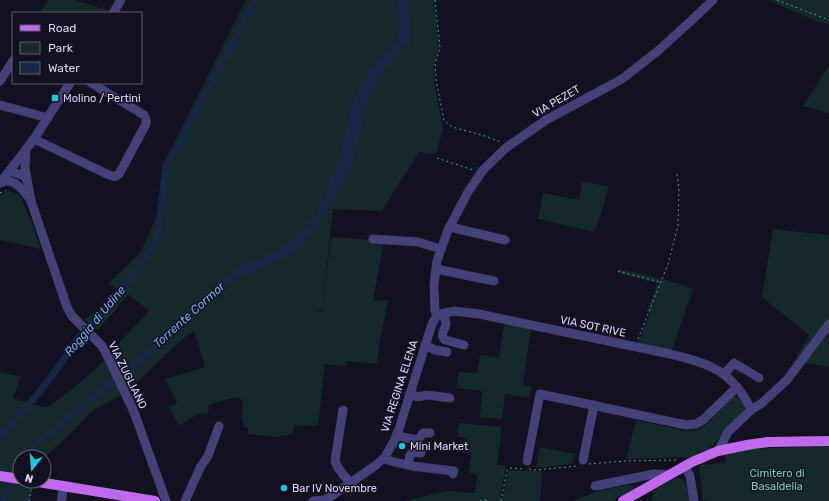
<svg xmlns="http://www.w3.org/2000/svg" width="829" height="501" font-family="Rubik,sans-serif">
<rect width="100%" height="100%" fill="#131020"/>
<g fill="#142929">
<polygon points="48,0 75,0 107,10 106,13 40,13"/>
<polygon points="246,0 434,0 439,47 434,66 434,81 443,128 436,154 419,152 382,211 333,209 322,311 313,312 322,312 331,237 384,241 373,301 388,300 380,341 377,364 347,361 346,366 325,364 318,426 294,425 293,434 276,437 248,434 248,428 245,427 242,418 243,400 235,397 209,405 208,413 197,414 179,426 169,407 177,403 165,379 205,367 194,331 179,342 145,375 120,396 93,410 71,433 45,457 44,458 44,457 20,457 20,481 34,481 30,501 0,501 0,372 21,377 13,398 43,407 49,406 54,403 72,389 101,364 110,352 149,311 132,297 108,284 140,253 156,218 163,165"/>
<polygon points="768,0 829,0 829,24 818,22"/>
<polygon points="829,65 829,113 803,106"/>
<polygon points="582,182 609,186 601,214 594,232 538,219 543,193 579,200"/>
<polygon points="10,191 19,195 22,200 29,216 41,249 0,240 0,196 5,192"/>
<polygon points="773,229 829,235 829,319 790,369 809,335 762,297"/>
<polygon points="619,269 664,279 693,289 672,350 638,343 650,313 647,311 658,283 618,274"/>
<polygon points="117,289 128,295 98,330 84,320 108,304"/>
<polygon points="504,323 531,329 523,385 532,387 529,398 505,394 502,419 480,417 482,391 456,388 459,372 477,373 480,355 499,358"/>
<polygon points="829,332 829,367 805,363"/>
<path d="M733,396L743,401L745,406L744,411L705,453L696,457L626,459L636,420L681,430C687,431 695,431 700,428C711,422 724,405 733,396Z"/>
<polygon points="459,423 501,427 500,443 497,465 506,466 500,497 503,497 508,473 509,470 542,471 540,501 404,501 446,491 475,493 477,474 469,473 471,452 466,451 467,438 457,436"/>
<polygon points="829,446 829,501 707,501 707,499 703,500 699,465 726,463 725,455 749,449"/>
<polygon points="540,447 574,454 572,464 536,468"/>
<path d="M676,477C684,479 686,484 688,491L689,490L691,501H652L653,491Z"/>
<polygon points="633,484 635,488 613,501 573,501 601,490"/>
</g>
<g fill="#162744">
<path d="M397,0H407L408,3C410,18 414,35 408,49L407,42L405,43L397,55L381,76L366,105L354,162L345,180L324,215L316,233H313L304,246L290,256L277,262L240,277L223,286L184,323L142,362L126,379L114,386L90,403L47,439L36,449L31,457H24L35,442L90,396L105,382L113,371L134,361L180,319L214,286L240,265L254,260L285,245L295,237L300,230L307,228L308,226L305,223L306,219H308V222L310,223L313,221L329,188V177L337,162L340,154L351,107L361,84L372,67L395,42L398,34L400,19Z"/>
<polygon points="20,463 20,475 4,501 0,501 1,495"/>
</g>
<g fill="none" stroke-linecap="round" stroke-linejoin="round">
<polyline stroke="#162744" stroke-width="7" points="0,436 38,394 54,373 80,336 95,320 111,305 146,257 155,242 158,233 166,165 181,141 188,126 244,23 255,0"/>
<g stroke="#3ea4a1" stroke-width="1" stroke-dasharray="2 3" stroke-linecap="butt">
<polyline points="435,0 440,47 435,65 436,80 444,120 452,127 485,136 501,142"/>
<polyline points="777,0 829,20"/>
<polyline points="437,158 473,170"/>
<polyline points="0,193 5,191 8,190"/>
<polyline points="618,271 660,282"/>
<polyline points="638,339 668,264 678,226 679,188 677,174"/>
<polyline points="589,464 626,461 678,460"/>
<polyline points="529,469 536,470 578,466"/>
<polyline points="29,501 31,490"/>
<polyline points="480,501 486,500 489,501"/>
<polyline points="501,501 507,470 511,468 524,469"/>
</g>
<g stroke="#444179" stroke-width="9">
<polyline points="113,13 121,0"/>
<polyline points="0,81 13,61"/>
<polyline points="0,105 48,118"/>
<path d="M34,139L109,175C113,177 116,177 119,174L146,124C147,120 146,118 144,115L91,83"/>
<polyline points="26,151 25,168 27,179"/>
<polyline points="9,171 22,175 27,179 31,201 67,307 72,316 102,346 110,361 134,412 166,501"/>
<polyline points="0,183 34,139 70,83"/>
<path d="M0,183C2,182 4,181 7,181C17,181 25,193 31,200"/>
<polyline points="450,227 505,240"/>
<polyline points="373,239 418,242 441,249"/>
<polyline points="436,269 494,281"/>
<path d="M443,313C444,317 446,320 446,324C445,331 439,334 445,340L464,345"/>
<path d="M437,315L454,311L479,314L670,354C698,361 722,366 740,391C744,397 748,402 751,410"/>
<polyline points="425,345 435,350 447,352"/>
<polyline points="724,374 734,363 759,378"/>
<polyline points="410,394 418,397 427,395 450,398"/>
<path d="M343,410L335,461C338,470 344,476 350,482"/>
<polyline points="397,436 418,440 423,433 430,433"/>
<polyline points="718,451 728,432 751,410 762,403 787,380 829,324"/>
<polyline points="383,459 411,466 454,471 453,474"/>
<polyline points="583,460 594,405"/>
<polyline points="527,461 540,394 686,425 696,424 704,419 737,387"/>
<polyline points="408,465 410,455 413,452 421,453"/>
<polyline points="685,467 690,476 694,501"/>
<polyline points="595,486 654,474 670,475"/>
<polyline points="61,501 64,487"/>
<polyline points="185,501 201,466 208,456 219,426"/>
<polyline points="313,501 324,500 330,497 376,465 385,457 393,443 399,429 432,324 437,315 435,311 434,285 437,261 448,230 468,192 483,170 507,147 546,120 622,79 659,50 693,19 713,0"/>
</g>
<g stroke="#be6aeb" stroke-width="10">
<polyline points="0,476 20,479"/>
<polyline points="32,481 155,501"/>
<polyline points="623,501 692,462 718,451 747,445 768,442 829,441"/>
</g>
</g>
<g fill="#1dc5dd" stroke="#131020" stroke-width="1.5">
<rect x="51" y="94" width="8" height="8" rx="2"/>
<circle cx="402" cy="446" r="4"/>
<circle cx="284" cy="488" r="4"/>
</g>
<g text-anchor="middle" stroke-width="3" stroke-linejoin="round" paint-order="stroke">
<g font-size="11" fill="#dad5f9" stroke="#131020" text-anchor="start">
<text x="63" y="102">Molino / Pertini</text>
<text x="410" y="450">Mini Market</text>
<text x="292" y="492">Bar IV Novembre</text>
</g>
<g font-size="11" fill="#dad5f9" stroke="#131020">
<text transform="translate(556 101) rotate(-30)" y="4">VIA PEZET</text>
<text transform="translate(593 326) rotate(12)" y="4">VIA SOT RIVE</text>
<text transform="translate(128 375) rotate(64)" y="4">VIA ZUGLIANO</text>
<text transform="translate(399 386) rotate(-72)" y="4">VIA REGINA ELENA</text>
</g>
<g font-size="11" fill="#6ad0b9" stroke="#131020">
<text x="777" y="477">Cimitero di<tspan x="777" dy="13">Basaldella</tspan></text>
</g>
<g font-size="12" font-style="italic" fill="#70b0ec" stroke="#131020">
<text transform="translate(189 315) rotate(-42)" y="4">Torrente Cormor</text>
<text transform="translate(95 321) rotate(-50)" y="4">Roggia di Udine</text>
</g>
</g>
<rect x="12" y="12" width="130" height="72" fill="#131020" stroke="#635f77"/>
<rect x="20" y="25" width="20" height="6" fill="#be6aeb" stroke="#635f77"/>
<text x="48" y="32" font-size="12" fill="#dad5f9">Road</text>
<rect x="20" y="42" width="20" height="12" fill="#142929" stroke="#635f77"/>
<text x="48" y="52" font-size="12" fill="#dad5f9">Park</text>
<rect x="20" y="62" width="20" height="12" fill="#162744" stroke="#635f77"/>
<text x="48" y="72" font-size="12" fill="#dad5f9">Water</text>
<g transform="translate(32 469) rotate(197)"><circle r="19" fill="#131020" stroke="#635f77"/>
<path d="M0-3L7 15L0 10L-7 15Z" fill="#1dc5dd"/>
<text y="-6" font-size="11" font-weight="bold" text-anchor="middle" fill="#dad5f9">N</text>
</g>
</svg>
